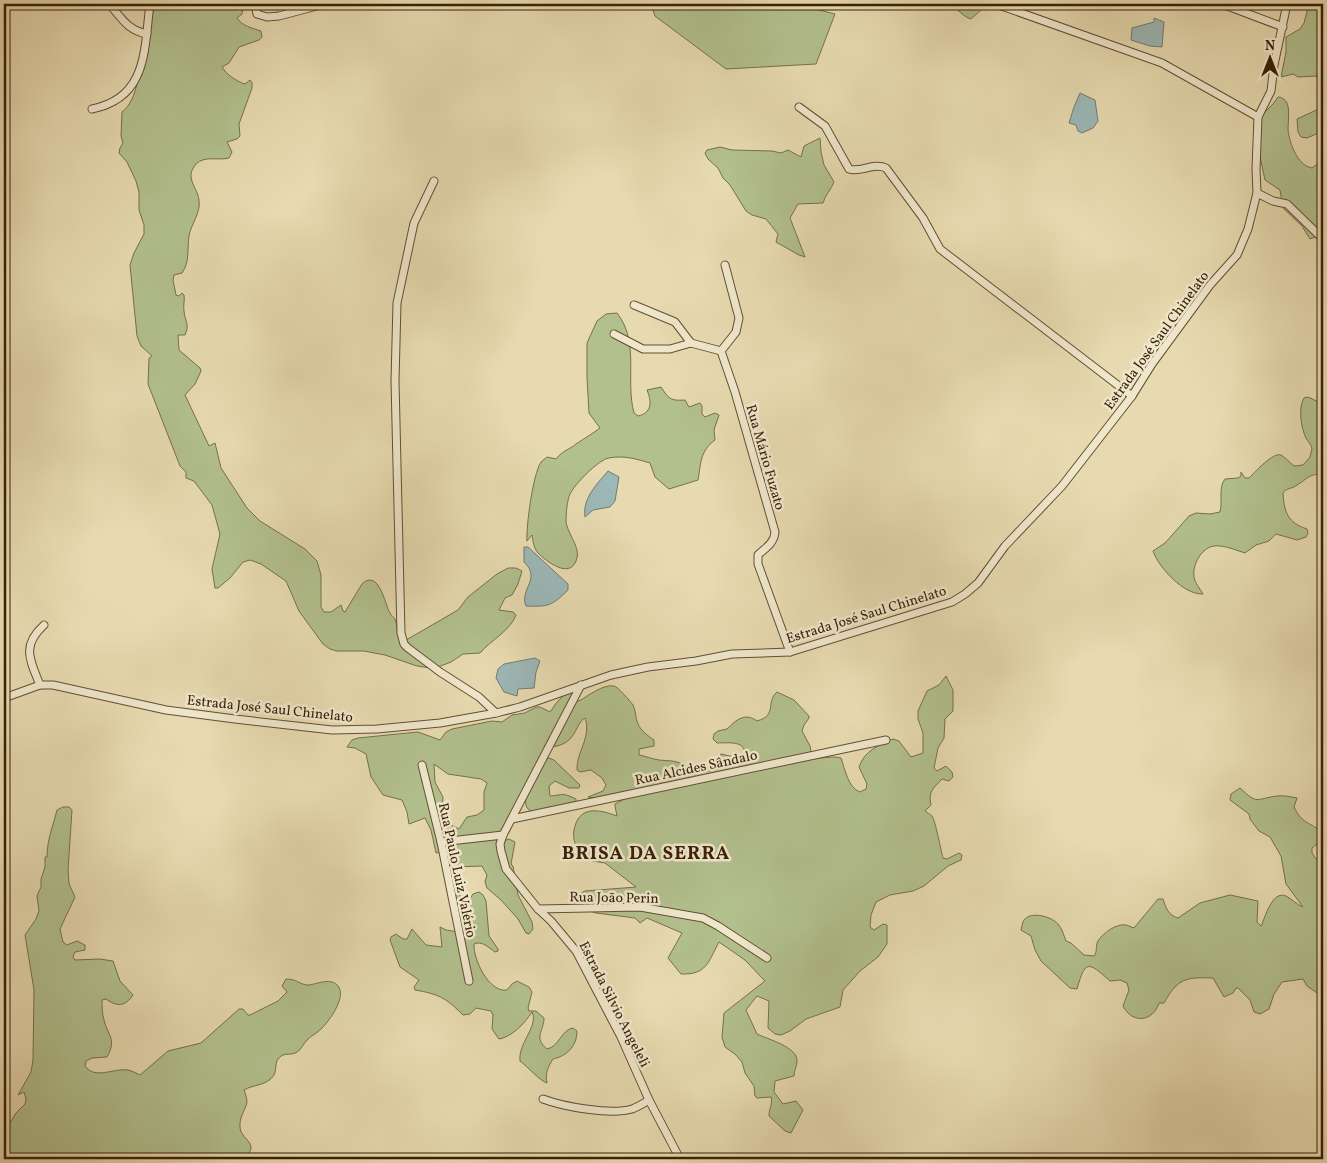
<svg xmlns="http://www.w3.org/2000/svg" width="1327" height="1163" font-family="Vollkorn,serif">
<rect width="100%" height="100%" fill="#e7dab0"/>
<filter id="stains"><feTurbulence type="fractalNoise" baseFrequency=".004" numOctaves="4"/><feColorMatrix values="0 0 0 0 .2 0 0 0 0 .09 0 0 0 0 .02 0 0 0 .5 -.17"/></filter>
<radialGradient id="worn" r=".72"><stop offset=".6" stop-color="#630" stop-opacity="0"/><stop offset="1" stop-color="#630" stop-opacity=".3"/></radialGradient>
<g fill="#b2c08e" stroke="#76704a" fill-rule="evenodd">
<path d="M156,4H244L242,14L237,18C242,26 252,28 261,31L262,37L259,40L239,47L229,63L222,67C227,75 236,81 245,84L250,80L252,83V88L239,124L240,136L237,139L227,142L232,152L229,158C219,161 205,155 196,164C184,178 197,186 199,200C201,213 191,224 189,236C187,250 190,262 182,273L174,275L173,280L176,295L179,296L182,293L184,295C185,300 183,306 184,311C185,322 190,324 185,335H178L179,350L200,368L201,371L195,384L185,395L209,446L215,443L221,468L247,508L260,521L305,549L317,561L321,575V607L324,612H331L341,605L343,611L345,612L362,584C379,568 385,605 390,613C392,617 393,616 395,619C398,628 396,635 401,643L458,610L468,597L497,574L508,568H516L522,571L518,584L512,595L505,598L499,610L513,612L516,615C510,631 491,640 480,653L463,654L451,662L438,667L430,668L417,666L385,655L364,651H337L330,649L323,644L299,611L286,581L261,564L250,560L243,562L230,578L218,588H215L212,569L220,534L212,505L194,481L186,478V472L180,466L148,384L149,358L152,356L141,346L137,336L130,265L134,253L144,234V225L139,210V192L136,181L127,162L119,153L120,148L123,143L121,136L122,112C139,100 141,60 143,41C145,29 152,15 156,4Z"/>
<polygon points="651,4 796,4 835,14 816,64 726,69 655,16"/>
<path d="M950,4H975L981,10L971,19C963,17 957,8 950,4Z"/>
<polygon points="1309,4 1323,4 1323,131 1307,138 1301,137 1298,132 1297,119 1323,107 1317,76 1298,77 1293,74 1281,77 1286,52 1286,37 1300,29 1304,23"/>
<path d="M1278,97C1281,97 1285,99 1287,103C1290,110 1288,122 1288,130C1290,144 1297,165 1312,168L1323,160V234L1310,239L1302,226L1283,208L1280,190L1265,180L1259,152L1261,116L1273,104Z"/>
<path d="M820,138L821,152L824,165L834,182C831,190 825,195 823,203L798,204L790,218L805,257L799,255L776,242L778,234L766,219L752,215L746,211L730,185L723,178L718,168L708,159L705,153L707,150L720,147L732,150L772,151L781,153L788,150L801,157L804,146Z"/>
<path d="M617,313C640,342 625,380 634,413L638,416C652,413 652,402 647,390L661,387C669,399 670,401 685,400L689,407L700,403L702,406V414L705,417L715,413L719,415L714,430L715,440C700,451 701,463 698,480L669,489L655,477L650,463C636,459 624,455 609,458C599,459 574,485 570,494C567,500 566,515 566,521C567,534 582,548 576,561C569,579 546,561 538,553C534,549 533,541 532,535L527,541C526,526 533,474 541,462C543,460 545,459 547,457L556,459C563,450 569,450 576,444C585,438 592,434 600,428L589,413L587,377V343L597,321L606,314Z"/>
<path d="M1308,397L1323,404V477C1313,470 1306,480 1297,485C1292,489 1286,488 1283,493C1284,512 1288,523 1307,529L1308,533L1306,537L1297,540L1276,534L1269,541L1256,545L1245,553C1235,550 1220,543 1210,547C1200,551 1192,566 1194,577C1195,583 1200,589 1203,594C1184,595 1159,568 1153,551L1165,543L1189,516L1196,513L1210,514L1220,512C1223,501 1218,488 1225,479L1238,478L1241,476V472L1245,478H1249C1255,472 1273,452 1281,455C1286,458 1290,463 1294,466L1303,465L1310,457L1312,448C1311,444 1308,442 1306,438C1301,428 1298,408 1304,398Z"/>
<path d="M946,676L953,690V711L945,719L944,738L938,748L934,768L937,771L946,766L952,772L953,777L949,781L942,779C933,789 928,791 931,805L925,811C926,812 931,815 932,816C935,819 941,851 943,858L947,859L959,853L962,855L961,860L948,866L924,886L913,891L890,895L876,902L871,915L870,927L874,930L883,924L887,925V944L878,957L860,971L843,990L840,1007L806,1019L790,1031L781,1035L775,1034L768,1028L769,1001L757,996L746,1010L757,1034C767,1039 798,1047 797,1061C797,1066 794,1071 794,1076L775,1081L774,1092L783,1104L796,1101L803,1110L791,1133L785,1131L769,1116C769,1108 773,1104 771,1097L757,1098L755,1096L754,1086L745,1073L742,1062L735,1054L725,1047L722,1037L724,1013L765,981L745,960L719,942C708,962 707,975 681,974L668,958L682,933L647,918L640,923L635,918L596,913L578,907L574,903L577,895L585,891L636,887L605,863L592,861C589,853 580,853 576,845C573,840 573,831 575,826C581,805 601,810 617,816L615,806V804L634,794L596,798L588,797L603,791L606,785L602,778L591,770L580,772L577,770C576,753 592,736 585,718C580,721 579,725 576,730C570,743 560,747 547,747L541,760L549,758L554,760L580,785L579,788H569L555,781L549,786L550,796C564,795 561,792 576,799V802L535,813C522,808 527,803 525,791L497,840L498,843L509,839L515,842L511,864L513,866L518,895L532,922L533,929L529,934L526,933L518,919L501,900L487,888L485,882L487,875L482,866L455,867V874L467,926H468C472,915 464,905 473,894L479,892L483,895L486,901L489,936L498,949V951L495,952C489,948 482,940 474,944C473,959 489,993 507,990L512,984L517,981L529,987L532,992L528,1008L529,1011H536L544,1018C544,1031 533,1038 547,1049C559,1047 561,1030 573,1028L577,1031C577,1046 567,1056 553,1059C548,1067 545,1073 547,1083C540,1081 527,1066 520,1061C518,1043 539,1026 532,1012C525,1023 512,1037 499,1039L492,1029L493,1015L491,1011L476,1008L470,1014L463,1015C446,998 439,994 415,990L414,987L419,980L400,967L390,940L391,937L396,934L403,939H407L412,929L426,945L442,947L440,927L446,930L464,933L451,882L442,852L436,853L431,830L425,818L409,824L407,812L402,800L383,795L371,777L366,754L355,748L347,747L352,740L358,738L418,732L440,740L446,732L452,729L492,721L502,722L512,715L525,713L536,707H540L550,712L557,702L573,686L576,700L579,701C588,696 603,684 614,686C617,686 631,702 633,705C636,710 635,718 638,724C641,731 648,736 654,740V746L639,749V755C645,756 652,759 659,760C667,761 674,760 682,764C690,767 695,773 704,771C710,770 716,759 721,754L739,758L745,756C746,740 729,743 717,743L713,739L714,734L718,731L727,729C736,720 745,712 757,721C778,715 765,703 777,692L794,700L809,716V718L804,725L802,731L810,746L812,757C822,760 831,755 841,758C845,769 848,788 860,792L866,789L867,784L859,767C865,750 878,746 893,739L899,741L911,757L923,753V733L918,719V711L927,691L939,685ZM434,764L448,774L481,779L487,783L484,792V810L477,815L467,817L459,829L447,823L445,820L442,809L443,797L435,782Z"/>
<path d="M1240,788C1258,805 1255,799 1277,796C1283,795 1291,797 1297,798L1294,807C1303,826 1311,821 1323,834V839L1312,848V853L1316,859L1323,860V1010L1320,995L1307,986L1303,979L1282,982L1274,994L1269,1009L1260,1014L1254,1012L1250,1000L1238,988H1236L1233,993L1224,997L1213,978C1186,977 1178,978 1164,1003H1159C1153,1022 1132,1024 1123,1006L1129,990L1127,983L1120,980L1110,981C1088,961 1085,960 1077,989L1070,988L1041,961L1035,950L1031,936L1021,930C1022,927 1022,925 1023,922C1028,910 1051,916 1058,924C1062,928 1064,936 1066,941L1071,943L1084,955L1094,956C1098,951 1095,946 1098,941C1103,933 1117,923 1126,925C1129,926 1131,927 1134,928L1158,899H1163C1166,908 1168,915 1178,918L1200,903L1230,895L1258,901L1257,922L1261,926C1265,918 1272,890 1286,896C1292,899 1297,905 1303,907L1286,884L1281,856L1270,837L1259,831L1250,819L1249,814L1230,800L1231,794Z"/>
<path d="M63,807H69L72,810L68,870L69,884L75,897L60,929L63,942L67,945L77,941L85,945V950L75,952L73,957L75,960L100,959L113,961L120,981L133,995C125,1007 117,1007 106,999L102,1000C102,1006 102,1014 104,1020C108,1036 117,1039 107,1057L92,1058L86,1061L85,1066C95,1080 113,1068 128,1070C132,1071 136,1073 140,1075L168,1051L201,1043L239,1009H243L248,1015H250L278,1001L287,992L282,986L286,979C297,979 299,984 307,985C316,985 329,977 337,985C348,995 330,1020 322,1028C317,1033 311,1036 307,1040C303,1044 302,1049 297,1052C292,1056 285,1052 280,1057C274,1062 277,1069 274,1075C267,1086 254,1084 244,1090C245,1093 247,1098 247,1102C245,1111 239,1117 240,1128C241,1137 252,1141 251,1149C250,1154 244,1156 240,1159H4V1133L16,1113L25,1104L26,1099L24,1092L18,1095L31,1072L33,1060L34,990L25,935L36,919L39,911L37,896L41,887V879L45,867V857H47C47,840 53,826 57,810Z"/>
</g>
<g fill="#9cb8b7" stroke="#747b70">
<polygon points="1154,18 1164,22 1162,47 1150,46 1131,40 1132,28 1154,22"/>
<polygon points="1080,93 1095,100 1098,121 1093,128 1082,133 1078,131 1076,125 1069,123 1074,107"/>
<path d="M608,471L619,477L615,501L610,507L593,510L585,517C582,499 597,484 608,471Z"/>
<path d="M524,547H528L568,584V590C552,606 548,607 526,606C519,589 542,579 524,562Z"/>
<polygon points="535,658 540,661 536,672 534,688 518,689 517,696 504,692 496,678 498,669 504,664"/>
</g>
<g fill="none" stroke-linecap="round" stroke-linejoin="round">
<g stroke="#644e30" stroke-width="9">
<g id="minor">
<path d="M109,4C122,18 127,30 147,34"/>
<polyline points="255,4 257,14 267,17 279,16 324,4"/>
<polyline points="996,4 1162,63 1258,117"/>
<polyline points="1222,4 1283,27"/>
<path d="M799,107L825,126L849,169C861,173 873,162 886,168L923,218L940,249L1132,396"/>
<path d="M92,109C148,98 144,49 150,4"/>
<polyline points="434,181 414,223 397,303 395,381 401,633 404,644 408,648 440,672 479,697 496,713"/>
<polyline points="1257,193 1273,201 1287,204 1323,239"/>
<path d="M725,265L739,318L736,332L721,351L735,392L775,532C774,544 765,548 758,555V564L790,652"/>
<polyline points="634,305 675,322 691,343"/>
<polyline points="614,334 643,349 670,349 691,343 721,351"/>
<path d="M40,685C30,660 21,646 44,625"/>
<polyline points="581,685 503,835 500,844 501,851 506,869 538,909 551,921 576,951 621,1037 649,1100 680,1159"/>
<polyline points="4,698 40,685 53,685 166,710 235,719 332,730 377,729 440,723 496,713 520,707 611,675 648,667 696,661 732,654 790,652 952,602 965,594 978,583 1005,546 1062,486 1132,396 1152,364 1210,285 1237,255 1248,229 1257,193 1256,169 1258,117 1271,91 1274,65 1287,4"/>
<polyline points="422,765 441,842 469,981"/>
<polyline points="512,819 886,740"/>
<polyline points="441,842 503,835"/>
<polyline points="538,909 640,907 703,918 718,926 767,958"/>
<path d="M543,1099C564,1107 611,1115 632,1109C638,1107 644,1103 649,1100"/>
</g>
</g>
<use href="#minor" stroke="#efe7cc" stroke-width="7"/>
</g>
<g text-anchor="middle" stroke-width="5" stroke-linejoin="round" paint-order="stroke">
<g font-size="14" fill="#392006" stroke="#efe7cc">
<text transform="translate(1156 340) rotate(-54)" y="5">Estrada José Saul Chinelato</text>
<text transform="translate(766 457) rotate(74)" y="5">Rua Mário Fuzato</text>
<text transform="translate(866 614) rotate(-17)" y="5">Estrada José Saul Chinelato</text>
<text transform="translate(270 708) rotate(6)" y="5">Estrada José Saul Chinelato</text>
<text transform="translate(696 767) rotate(-12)" y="5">Rua Alcides Sândalo</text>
<text transform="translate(458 870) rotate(78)" y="5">Rua Paulo Luiz Valério</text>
<text transform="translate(614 897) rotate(1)" y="5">Rua João Perin</text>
<text transform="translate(615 1004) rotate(63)" y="5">Estrada Silvio Angeleli</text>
</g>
<g font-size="19" font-weight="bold" letter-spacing="1" fill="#392006" stroke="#efe7cc">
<text x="646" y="859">BRISA DA SERRA</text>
</g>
</g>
<rect width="1327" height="1163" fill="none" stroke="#e7dab0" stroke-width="20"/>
<rect x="5" y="5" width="1317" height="1153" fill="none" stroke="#392006" stroke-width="2.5"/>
<rect x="10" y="10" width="1307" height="1143" fill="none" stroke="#392006"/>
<g transform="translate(1270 58)" stroke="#efe7cc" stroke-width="4" paint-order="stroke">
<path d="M0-4L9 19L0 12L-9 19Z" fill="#392006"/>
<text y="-8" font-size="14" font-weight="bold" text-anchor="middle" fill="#392006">N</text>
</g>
<rect width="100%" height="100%" filter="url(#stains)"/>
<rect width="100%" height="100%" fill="url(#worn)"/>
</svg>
